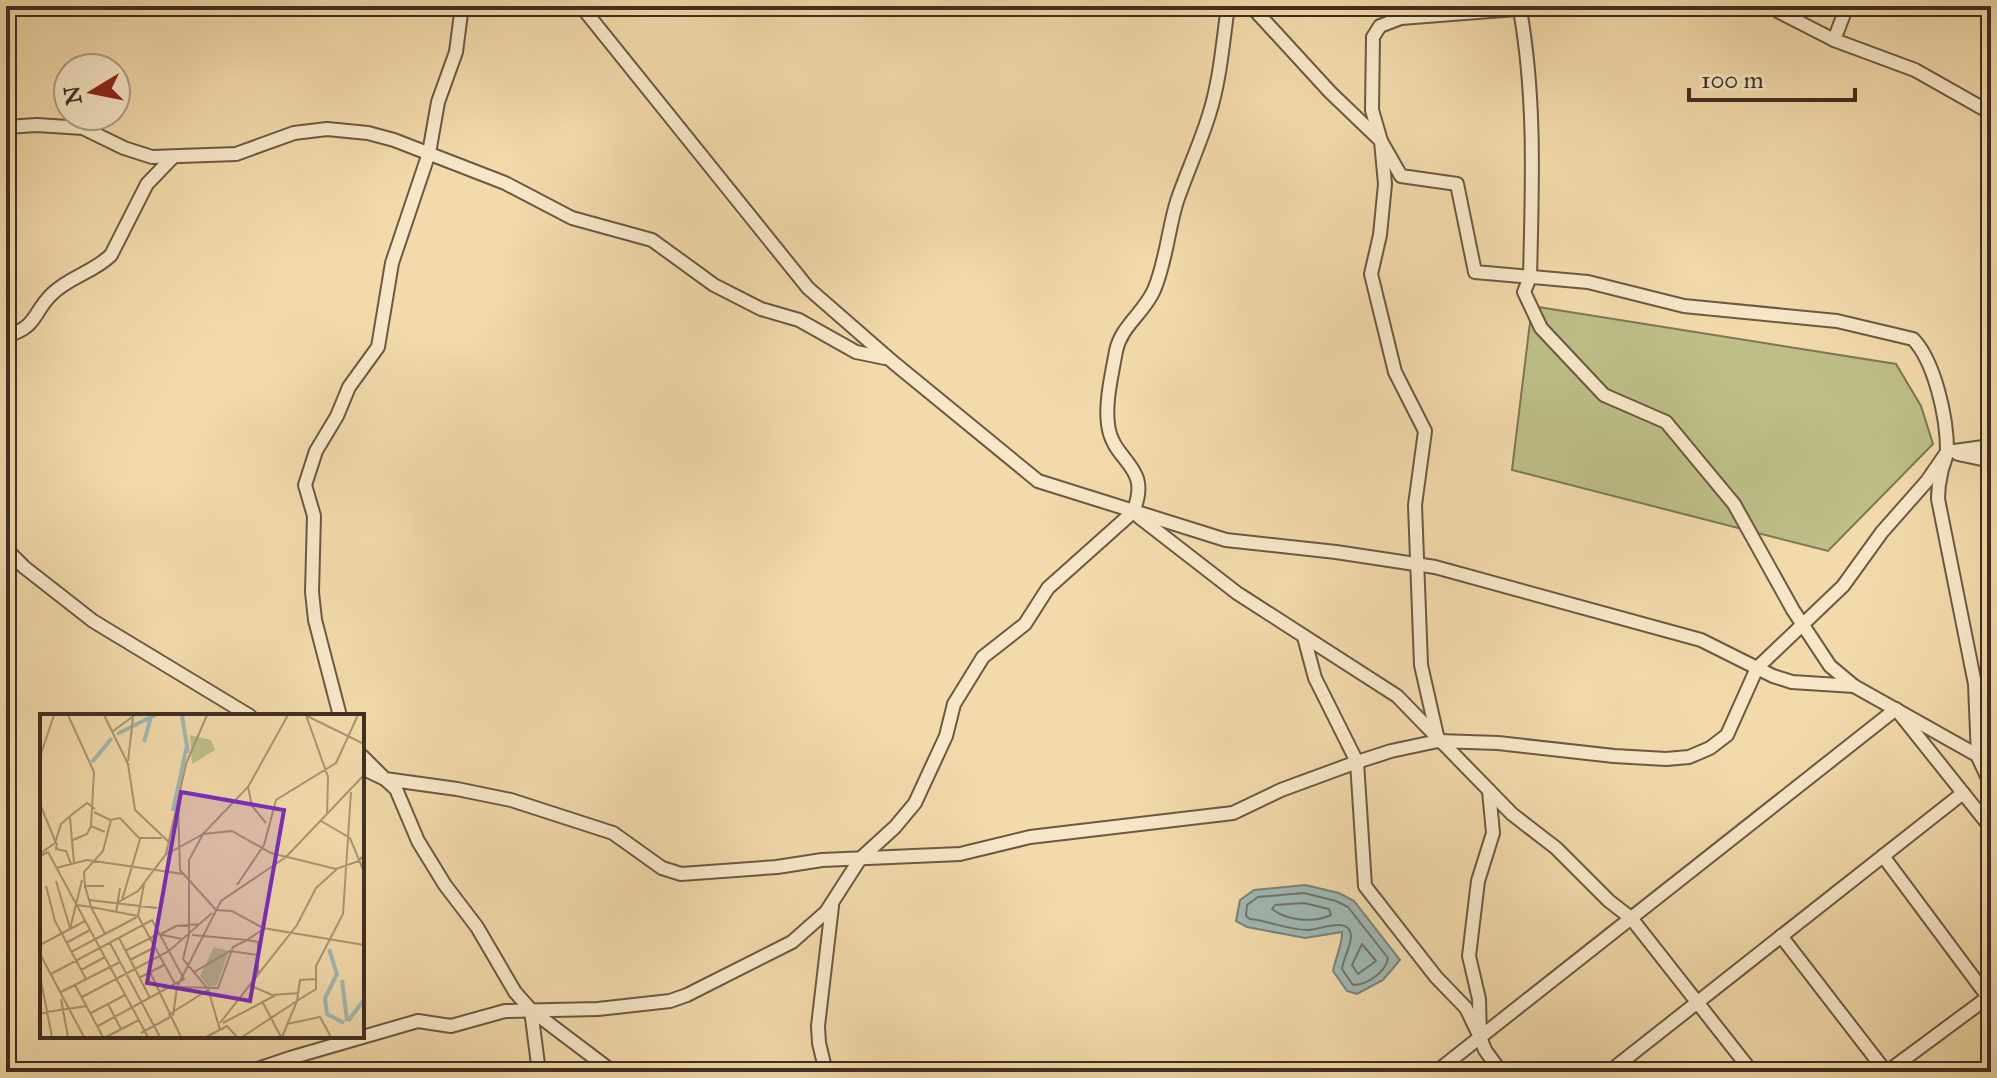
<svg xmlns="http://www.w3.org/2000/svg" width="1997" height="1078" font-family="'IM FELL Great Primer',serif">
<rect width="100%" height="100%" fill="#f2daaa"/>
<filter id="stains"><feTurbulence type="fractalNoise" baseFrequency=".0025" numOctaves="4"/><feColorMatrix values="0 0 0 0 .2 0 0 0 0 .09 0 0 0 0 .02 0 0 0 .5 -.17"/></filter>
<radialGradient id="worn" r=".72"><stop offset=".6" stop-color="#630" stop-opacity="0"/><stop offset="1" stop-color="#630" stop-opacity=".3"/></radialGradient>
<polygon fill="#bdbf87" stroke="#7e7654" stroke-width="2" points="1532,306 1896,364 1921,406 1933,444 1828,551 1512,470"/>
<path fill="#9fb8b4" stroke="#798179" stroke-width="2" d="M1305,885L1339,893L1354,901L1400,960L1383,980L1357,994L1347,991L1333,971C1335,959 1343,943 1342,932L1305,938L1247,927L1236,921L1240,900L1254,890Z"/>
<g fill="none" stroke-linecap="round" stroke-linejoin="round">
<g stroke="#70736a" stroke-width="2">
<path d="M1304,893L1336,901L1348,907L1388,958C1386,972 1367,985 1353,985L1342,969C1343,958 1354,942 1350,931C1344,918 1319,930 1308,930C1288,930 1270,921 1250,919L1246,916L1247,905L1258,897Z"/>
<path d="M1304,903L1329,909L1331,915C1314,923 1287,921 1272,909L1275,905Z"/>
<polygon points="1362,944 1376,961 1358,974 1352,965"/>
</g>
<g stroke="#6c5943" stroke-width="16">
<g id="minor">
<polyline points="581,6 808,288 894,363 1038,481 1226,540 1336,552 1435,567 1701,640 1773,676 1792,682 1854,686 1991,763"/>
<polyline points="1251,6 1330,92 1381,141 1385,184 1380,235 1371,274 1395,372 1425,431 1415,505 1421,665 1438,740"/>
<path d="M1554,6L1401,18L1380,26L1373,37L1372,110L1381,141L1401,176L1457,184L1475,272L1588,282L1684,306L1837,321L1913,339C1935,362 1947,418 1947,450C1947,458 1942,466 1941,474C1939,482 1938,491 1938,499L1975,684L1978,757L1991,785"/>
<polyline points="1768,6 1834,40 1915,70 1991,113"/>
<path d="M1520,10C1536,99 1532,188 1530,277L1524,292L1541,328L1604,395L1666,422L1734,504L1793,610L1830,666L1854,686"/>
<polyline points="1834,40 1847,6"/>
<polyline points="6,127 37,125 83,128 124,148 152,157 236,154 294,133 327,129 368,133 394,140 505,183 572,218 652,240 714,285 761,309 799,320 856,352 885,358"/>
<path d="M6,336C38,327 33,312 52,294C69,277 94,272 111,255L147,184L173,157"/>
<polyline points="1958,454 1991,461"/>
<polyline points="1139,517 1237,593 1397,696 1512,814 1556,848 1609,901 1631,918 1752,1072"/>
<polyline points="6,549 24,567 93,621 250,716"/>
<polyline points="1304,637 1315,678 1357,762 1365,886 1436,977 1466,1008 1480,1037"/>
<polyline points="340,716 315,620 312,592 314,516 305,485 316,451 337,416 349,387 378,347 392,263 429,153 438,102 456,52 462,6"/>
<polyline points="362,756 385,779 457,789 511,800 613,833 662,868 681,874 777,867 822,860 960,854 1030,837 1233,813 1281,790 1357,762 1391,751 1438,741 1498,743 1614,756 1666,759 1689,757 1710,748 1727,735 1757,668 1843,586 1882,532 1927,481 1947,452 1991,446"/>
<polyline points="362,768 385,779 396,789 418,841 445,885 477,927 515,992 531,1010 613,1072"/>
<polyline points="1489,791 1493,833 1478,881 1469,956 1479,999 1480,1037 1485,1050 1501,1072"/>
<polyline points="1883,856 1988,997"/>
<polyline points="1781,936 1886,1072"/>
<polyline points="531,1010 539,1072"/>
<path d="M249,1072L290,1058L418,1021L451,1026L505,1011L598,1009L670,1001L687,995L792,942L826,912L860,859L895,827L915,803L946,736L954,704L983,657L1025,624L1048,588L1133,512C1153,464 1112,463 1108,424C1105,402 1112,374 1116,351C1121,326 1144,313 1154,290C1166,262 1168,230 1177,201C1187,172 1200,144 1209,115C1220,81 1223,41 1228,6"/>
<polyline points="826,1072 819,1043 818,1026 832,906"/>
<polyline points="1436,1072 1896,709 1991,828"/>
<polyline points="1609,1072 1963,793"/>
<polyline points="1887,1072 1991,995"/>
</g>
</g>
<use href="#minor" stroke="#f7e7c8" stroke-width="12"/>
</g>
<g transform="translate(40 714)">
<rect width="324" height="324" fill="#f2daaa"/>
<path d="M150,21L171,26L175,36L152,50ZM174,233L189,237L177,271L169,273L160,262Z" fill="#bdbf87"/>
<path fill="none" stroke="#9fb8b4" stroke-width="4" d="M142,1L148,39M77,20L115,1M104,28L111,3M52,48L72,24M133,97L147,31M289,235L297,260L285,284L287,300L304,309M302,266L307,307M308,307L324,286"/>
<path fill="none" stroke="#ab9573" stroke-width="2" d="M28,1L54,58L51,112L65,118M64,1L88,50L95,96L130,129M266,1L288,63L287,101M267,2L324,30M73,17L95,1M0,43L14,1M88,47L93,4M0,68V99M208,73L212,92L226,109M0,90L16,129M138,93L140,156L176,196L192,197L223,214L324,231M54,98L70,106L80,104L99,124H122M30,104L34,149M281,107L310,124L324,158M33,126L47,120L51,112M17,129L16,135L26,137L31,150M1,139L15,129L21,110L35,98L47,89L55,95M127,140L163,120L208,73L248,1M0,142L8,138L108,323M16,154L47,146L143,160M16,167L30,214M104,170L98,202L135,270M197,171L224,131L236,86L296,49L318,1M6,172L15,207L46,265M64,172H45L51,193L98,202M45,174L44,158L63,137L71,106M49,186L117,194M82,186L100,125M77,189L98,177L126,140L146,50L167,1M37,191L51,193L65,220M76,199L80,174M30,215L42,166M121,220L136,212L160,210M152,221L207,226L225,214M79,224L110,284M26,229L50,216M70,229L120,323M0,231L45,207M85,237L118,220L142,225M31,238L97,203M0,240L44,323M90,246L115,233M41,256L65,243M110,258L141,323M154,258L190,237L217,241M11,260L112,206L144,265L58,312M0,262L12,323M99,264L124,251M35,271L63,323M209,271L232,281L259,279M139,273L178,274L193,233L207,226L218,228V259M21,278L80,248M42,283L129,237L172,199M21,285L28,323M222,287L241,323M68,290L81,315M0,299L47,292M51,299L85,281M128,301L168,276M133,302L137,273L181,187L246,143L324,61M180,309L257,211L276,174L297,155M183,309L236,281M247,310L280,303L291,323M180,316L168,275L143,245L149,221V146L163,120L192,117L231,139L296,155L319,147L324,140M101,319L132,302M66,323L99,306M166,323L187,312L197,323M202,323L257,287L260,266L276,265M242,323L257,287L276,275V252L303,200L311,78"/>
<path fill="#7b2cbf" fill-opacity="0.15" stroke="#7b2cbf" stroke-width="4" d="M141,78L244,96L210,287L107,269Z"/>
<rect width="324" height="324" fill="none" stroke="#402e21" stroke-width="4"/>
</g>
<rect width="1997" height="1078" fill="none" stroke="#f2daaa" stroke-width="32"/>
<rect x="8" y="8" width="1981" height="1062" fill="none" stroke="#402e21" stroke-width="4"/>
<rect x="16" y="16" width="1965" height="1046" fill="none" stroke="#402e21" stroke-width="2"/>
<g transform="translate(92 92) rotate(260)"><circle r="38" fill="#f7e7c8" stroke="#ae9d85" stroke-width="2"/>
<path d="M0-6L14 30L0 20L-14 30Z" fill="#8f2418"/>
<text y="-12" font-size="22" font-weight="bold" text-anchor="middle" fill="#402e21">N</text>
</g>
<path d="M1689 88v12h166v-12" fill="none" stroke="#402e21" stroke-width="4"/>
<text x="1701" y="88" font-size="24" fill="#402e21" stroke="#f7e7c8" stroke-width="6" paint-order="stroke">100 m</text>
<rect width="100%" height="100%" filter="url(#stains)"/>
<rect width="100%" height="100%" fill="url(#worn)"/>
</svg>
